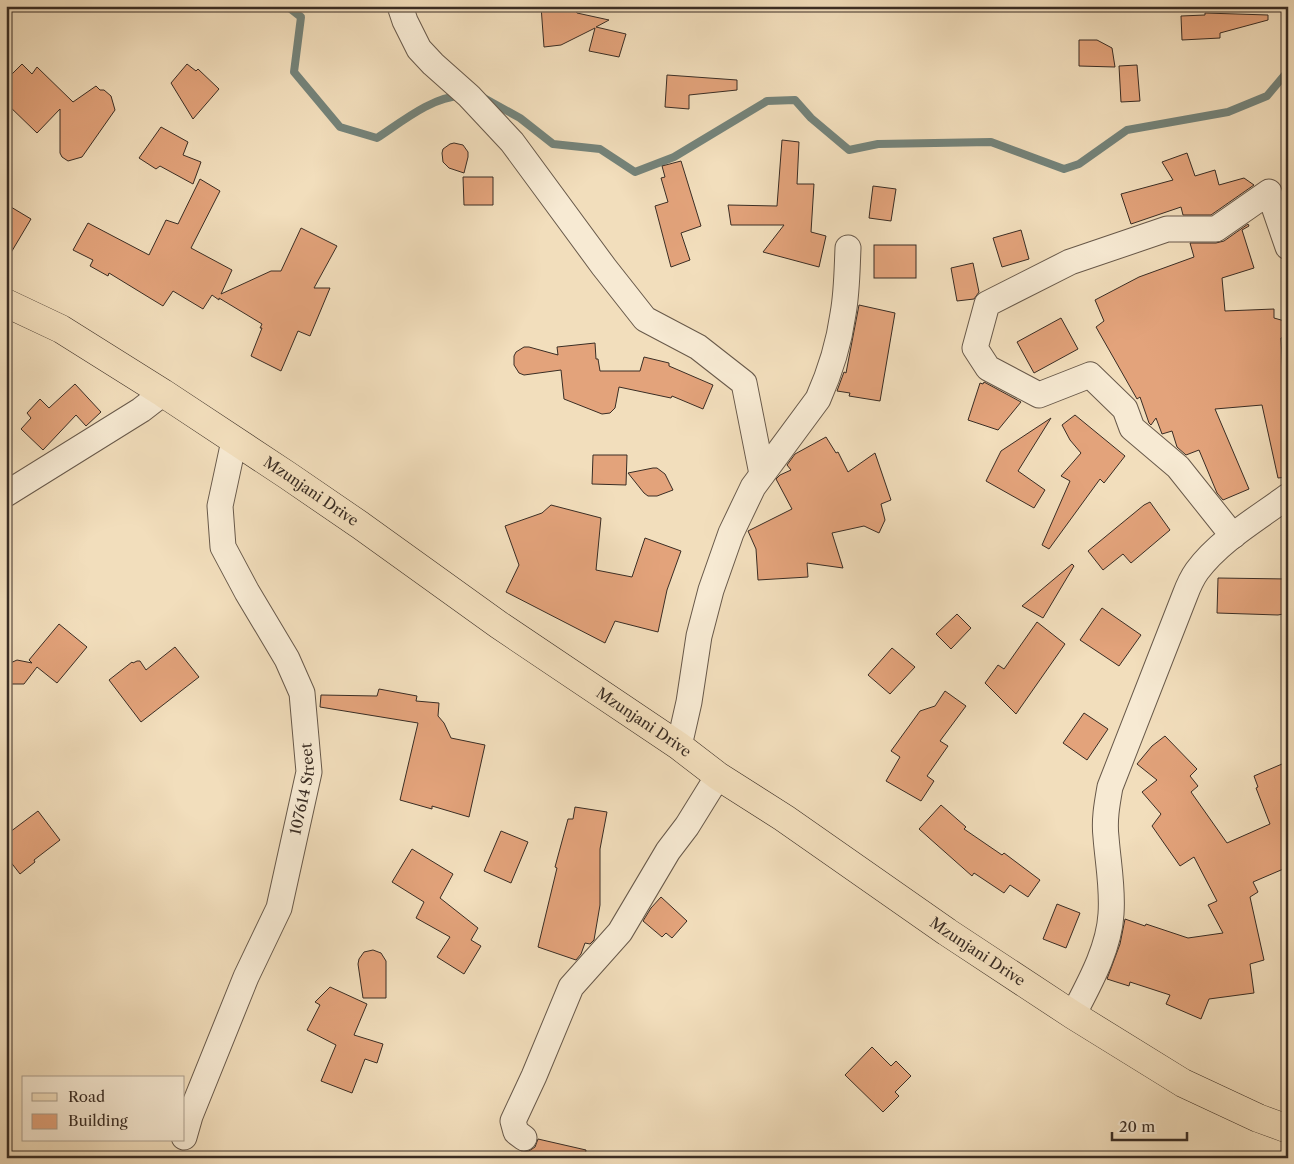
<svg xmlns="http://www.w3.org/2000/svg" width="1294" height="1164" font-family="'Libre Caslon Text',serif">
<rect width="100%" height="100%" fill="#f2debc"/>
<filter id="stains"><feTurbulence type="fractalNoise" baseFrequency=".004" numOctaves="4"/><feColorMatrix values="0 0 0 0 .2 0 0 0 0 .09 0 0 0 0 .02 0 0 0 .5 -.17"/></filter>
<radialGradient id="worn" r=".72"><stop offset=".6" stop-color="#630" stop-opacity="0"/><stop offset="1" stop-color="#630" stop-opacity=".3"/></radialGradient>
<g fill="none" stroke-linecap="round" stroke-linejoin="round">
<g stroke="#74837a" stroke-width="8">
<path d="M287,6L301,17L294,72L340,127L377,138C400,123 433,96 461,96"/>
<polyline points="482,97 520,118 553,144 600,149 635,172 674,157 767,101 795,100 811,118 849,150 878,144 991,142 1064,169 1079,164 1127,130 1228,112 1267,96 1288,71"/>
</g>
</g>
<g fill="#e3a37b" stroke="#3a2d24">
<polygon points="541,6 573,6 577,13 609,20 596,27 626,34 619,57 589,51 595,28 561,45 544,47"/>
<polygon points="1205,13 1268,15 1268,20 1220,33 1220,38 1182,40 1181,16 1205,15"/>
<polygon points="1079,40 1097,40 1112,48 1115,67 1079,66"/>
<polygon points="22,64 32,74 37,67 73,102 96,86 100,90 104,90 111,96 115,110 82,157 68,161 62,157 60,153 60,109 37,133 6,103 6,80"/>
<polygon points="187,64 196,71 198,69 219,89 193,119 171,83"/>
<polygon points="1137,65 1140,101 1121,102 1119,66"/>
<polygon points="667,75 737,80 737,90 689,95 689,109 665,107"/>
<polygon points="161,127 188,142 183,155 201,162 193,184 160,166 156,169 139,158"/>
<polygon points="782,140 799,142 797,184 814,184 811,232 826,236 819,267 763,252 784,225 731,225 728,205 777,206"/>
<polygon points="454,143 463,145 468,152 468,157 464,173 449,168 443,162 442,153 443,149 450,144"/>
<polygon points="1187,153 1195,176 1215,170 1219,185 1244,178 1254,185 1211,215 1183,215 1181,207 1131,224 1121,194 1173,180 1162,162"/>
<polygon points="681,161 701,226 681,233 690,260 671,267 655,206 668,202 661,178 665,177 662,166"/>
<polygon points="463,177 493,177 493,205 464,205"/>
<polygon points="200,179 220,191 191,248 232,270 221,294 271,271 281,271 301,228 337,246 314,288 330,288 310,336 298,331 281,371 251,356 262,328 260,328 262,324 219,298 219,300 212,295 203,309 173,291 163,306 109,273 108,276 90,266 93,260 73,250 88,223 149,255 166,220 178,224"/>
<polygon points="873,186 896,189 891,221 869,218"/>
<polygon points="6,204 31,219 6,261"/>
<polygon points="1248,224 1249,226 1242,230 1254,268 1222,278 1225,311 1274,309 1274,318 1288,322 1288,337 1281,338 1288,477 1278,478 1262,405 1215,409 1249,489 1223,500 1217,493 1199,450 1186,455 1177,447 1172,431 1162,434 1156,418 1151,425 1149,423 1140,397 1137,399 1096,327 1104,321 1095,300 1139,277 1194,257 1190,243 1216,243 1224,241"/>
<polygon points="1021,230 1029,259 1002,267 993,238"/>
<rect x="874" y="245" width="42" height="33"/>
<polygon points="973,263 979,292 974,299 957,301 951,268"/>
<polygon points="859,305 895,313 880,401 849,396 850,393 837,391 844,372 846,373"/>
<polygon points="1061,318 1078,349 1034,373 1017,342"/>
<polygon points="595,343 596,359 598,359 600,371 640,371 644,357 669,363 669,366 713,385 703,409 672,396 671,398 619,387 615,408 610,413 602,414 564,399 561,370 524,375 519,373 514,365 514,356 516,352 524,347 529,347 558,355 557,347"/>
<polygon points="984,382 1021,402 998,430 968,420 980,383 983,384"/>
<polygon points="75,384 101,412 86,426 76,415 43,450 21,429 31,418 27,413 40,399 49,408"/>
<polygon points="1075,415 1125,456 1104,483 1100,479 1049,549 1042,545 1070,481 1061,476 1081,453 1070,440 1062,425"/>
<polygon points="1051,418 1018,471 1045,490 1034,508 986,481 1001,451"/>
<polygon points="826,437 836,453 838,452 848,472 875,453 891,500 881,504 885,520 879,533 864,526 832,533 843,568 807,563 808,577 758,580 756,549 748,531 792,509 776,479 780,475 791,470 787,465 795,454"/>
<polygon points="593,455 627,455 626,485 592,484"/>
<polygon points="653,468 657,468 665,474 673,490 657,496 648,496 644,493 628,473"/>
<polygon points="1150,502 1170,530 1131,563 1123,554 1103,570 1088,551 1144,505"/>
<polygon points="551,505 601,518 596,570 632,577 645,538 681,551 667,590 658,632 615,621 605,643 506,592 519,565 505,526 542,513"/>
<polygon points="1072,564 1074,566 1043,618 1022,606"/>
<polygon points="1218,578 1288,579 1288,613 1278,615 1217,613"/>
<polygon points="1102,608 1141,635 1119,666 1080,640"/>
<polygon points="957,614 971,628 951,649 936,634"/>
<polygon points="1037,622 1065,644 1016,714 985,683 998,665 1004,669"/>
<polygon points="59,624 87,647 57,683 37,667 24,684 11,684 6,680 6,665 17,660 32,663 29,660"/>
<polygon points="175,647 199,677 141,722 109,680 132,662 133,663 137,661 140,661 146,670"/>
<polygon points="892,648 915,667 890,694 868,675"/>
<polygon points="379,689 417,696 416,701 439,703 438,716 444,723 451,738 485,745 469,817 432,806 432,809 400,800 418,723 320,707 321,695 377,696"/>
<polygon points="945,691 966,706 940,741 948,746 927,776 934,781 921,801 886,781 900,757 891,751 920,711 935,706"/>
<polygon points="1084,713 1108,729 1087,760 1063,743"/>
<polygon points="1165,736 1197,769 1190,776 1198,786 1191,792 1227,843 1270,824 1256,788 1258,787 1254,776 1282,764 1288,779 1288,867 1253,882 1258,892 1250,897 1264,960 1250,964 1254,993 1209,999 1201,1019 1166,1004 1170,995 1130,982 1129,986 1107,979 1120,944 1125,919 1145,926 1146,924 1188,938 1223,933 1208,905 1217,901 1194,857 1180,866 1152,826 1161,814 1142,792 1157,780 1137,764 1152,746"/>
<polygon points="941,805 966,827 964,829 1002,855 1004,853 1040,880 1028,897 1010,885 1004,893 974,873 972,876 919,829"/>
<polygon points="575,807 607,812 600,849 600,905 594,940 590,944 585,943 581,954 576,960 538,947 557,868 555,867 568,819 573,819"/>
<polygon points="38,811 60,840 34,860 35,862 20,874 6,856 6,835"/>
<polygon points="501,831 528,842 511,883 484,871"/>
<polygon points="412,849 453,874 440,898 478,928 471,940 481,946 464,974 437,957 450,937 416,918 424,902 392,882"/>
<polygon points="661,897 687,921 672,938 666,933 662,937 643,921 651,908"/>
<polygon points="1057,904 1080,913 1066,948 1043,939"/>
<polygon points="373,950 381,953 386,961 386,998 363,998 358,964 359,959 364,952"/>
<polygon points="330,987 367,1004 354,1035 383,1044 377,1063 365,1059 352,1093 321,1081 336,1045 307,1030 320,1005 315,1002"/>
<polygon points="872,1047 891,1066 896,1061 911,1076 895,1092 899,1096 883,1112 845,1075"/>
<polygon points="538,1139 586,1150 585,1158 519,1158 521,1152 529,1151 535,1147"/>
</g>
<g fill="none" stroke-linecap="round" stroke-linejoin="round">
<g stroke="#68594a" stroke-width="27">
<g id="minor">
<polyline points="400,6 405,21 419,49 433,64 469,96 512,142 604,267 645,319 698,347 744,383 762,474"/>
<polyline points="6,494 141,410 163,393"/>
<polyline points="1233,536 1178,467 1132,428 1125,409 1090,375 1039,395 988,368 975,348 987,304 1070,262 1167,229 1216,229 1269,192 1288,247"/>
<path d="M679,746L689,702L699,636L711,590L731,533L753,487L818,399C830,372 839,343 843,314C847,292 847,270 848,248"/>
<path d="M1073,1015C1089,984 1109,949 1111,914C1113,888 1108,863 1106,837C1104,820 1107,804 1110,787L1185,595C1188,587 1192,578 1197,571C1220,540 1257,519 1288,496"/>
<path id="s1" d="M184,1137L190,1116L246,977L279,908L309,772L302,693L287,659L247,592L223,547L220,506L234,441"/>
<polyline points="524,1138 516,1132 513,1121 534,1076 571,987 620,932 668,851 687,826 718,776"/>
</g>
</g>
<g stroke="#3a2d24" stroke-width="29">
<g id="major">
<path id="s2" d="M6,303L61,329L163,393L287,475L360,525L499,625L679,746L718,776L784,818L947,932L1073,1015L1183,1083L1258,1118L1288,1129"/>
</g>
</g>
<use href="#minor" stroke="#f7ead3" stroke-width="25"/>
<use href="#major" stroke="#f2debc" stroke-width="28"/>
</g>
<g text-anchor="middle" stroke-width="4" stroke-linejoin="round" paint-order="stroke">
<g font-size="15" fill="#3a2d24" stroke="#f7ead3">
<text dy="5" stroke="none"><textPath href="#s2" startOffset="359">Mzunjani Drive</textPath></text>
<text dy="5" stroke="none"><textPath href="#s2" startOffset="764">Mzunjani Drive</textPath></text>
<text dy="5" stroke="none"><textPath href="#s1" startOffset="370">107614 Street</textPath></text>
<text dy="5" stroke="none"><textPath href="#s2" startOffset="1169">Mzunjani Drive</textPath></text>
</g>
</g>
<rect width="1294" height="1164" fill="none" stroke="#f2debc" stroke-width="25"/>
<rect x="8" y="8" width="1279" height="1149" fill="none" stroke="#3a2d24" stroke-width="2.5"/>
<rect x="12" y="12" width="1269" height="1139" fill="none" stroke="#3a2d24"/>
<rect x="22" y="1076" width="162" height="65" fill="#f7ead3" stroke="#ab9e8d"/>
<rect x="32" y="1093" width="25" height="8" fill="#f2debc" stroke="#ab9e8d"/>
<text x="68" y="1102" font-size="15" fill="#3a2d24">Road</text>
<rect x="32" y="1114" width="25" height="15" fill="#e3a37b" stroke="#ab9e8d"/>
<text x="68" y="1126" font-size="15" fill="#3a2d24">Building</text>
<path d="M1112 1132v8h75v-8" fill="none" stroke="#3a2d24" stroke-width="2.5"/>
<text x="1119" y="1132" font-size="15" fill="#3a2d24" stroke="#f7ead3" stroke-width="4" paint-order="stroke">20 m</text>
<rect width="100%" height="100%" filter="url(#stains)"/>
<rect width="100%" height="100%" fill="url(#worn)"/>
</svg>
